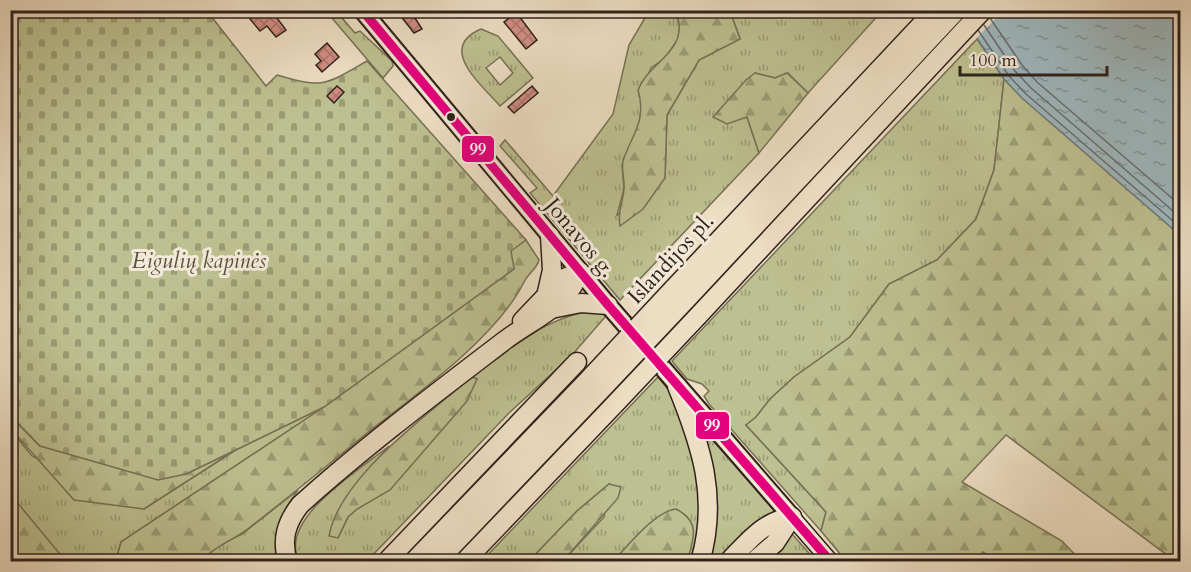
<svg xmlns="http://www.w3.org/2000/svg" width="1191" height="572" font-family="Cardo,serif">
<defs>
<pattern id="grass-tufts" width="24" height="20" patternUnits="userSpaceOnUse" patternTransform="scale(1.5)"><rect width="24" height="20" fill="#bdc090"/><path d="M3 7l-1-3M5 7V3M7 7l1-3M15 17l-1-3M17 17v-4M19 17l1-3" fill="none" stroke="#9a9c75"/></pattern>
<pattern id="forest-firs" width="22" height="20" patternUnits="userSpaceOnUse" patternTransform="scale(1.5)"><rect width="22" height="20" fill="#bdc090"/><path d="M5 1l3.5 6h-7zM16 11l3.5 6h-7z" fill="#9a9c75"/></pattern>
<pattern id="cemetery-stones" width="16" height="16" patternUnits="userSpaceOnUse" patternTransform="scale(1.5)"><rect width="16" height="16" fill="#bdc090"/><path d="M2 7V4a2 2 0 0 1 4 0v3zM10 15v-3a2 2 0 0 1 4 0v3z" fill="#9a9c75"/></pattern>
<pattern id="water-ripples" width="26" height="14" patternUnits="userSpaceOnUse" patternTransform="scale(1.5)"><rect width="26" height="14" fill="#9fb8bf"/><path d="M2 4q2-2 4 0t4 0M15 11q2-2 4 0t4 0" fill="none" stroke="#82959a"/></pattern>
<pattern id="building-cross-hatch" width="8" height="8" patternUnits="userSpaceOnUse" patternTransform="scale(1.5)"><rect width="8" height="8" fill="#d18d84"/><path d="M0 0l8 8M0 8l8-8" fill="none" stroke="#aa736b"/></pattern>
</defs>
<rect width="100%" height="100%" fill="#edddc3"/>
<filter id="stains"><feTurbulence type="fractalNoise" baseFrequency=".00333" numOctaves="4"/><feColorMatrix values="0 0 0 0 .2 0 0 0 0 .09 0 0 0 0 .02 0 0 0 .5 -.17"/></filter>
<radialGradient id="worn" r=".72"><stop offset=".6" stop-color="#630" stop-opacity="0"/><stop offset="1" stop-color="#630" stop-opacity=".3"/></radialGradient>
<g fill="url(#grass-tufts)" stroke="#767156" stroke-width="1.5" fill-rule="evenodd">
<polygon points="326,11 336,11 355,33 360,31 392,61 393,66 383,78"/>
<polygon points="649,11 675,12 680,26 678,39 665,58 651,68 639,96 642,100 639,127 622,165 624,189 617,215 665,178 667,115 699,60 740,39 730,11 882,11 808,93 788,73 775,78 755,73 735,120 747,117 759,153 620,300 530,193 537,188 500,146 505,140 553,196 613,114 629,45"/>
<path d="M481,29L498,36L533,78L500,106C482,85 436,48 481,29ZM500,57L513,73L500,85L486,68Z"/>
<polygon points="977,39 1004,79 994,170 976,219 937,260 889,284 850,337 794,377 770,399 756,417 746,425 826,512 821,531 709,404 704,396 709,391 702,384 687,379 672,361"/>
<path d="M597,310L606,316L572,355L509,413L367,561H299C277,519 361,469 389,446L346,497L338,538L348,517L357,509L390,489L477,379L472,377C508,348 550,315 597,310Z"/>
<polygon points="658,377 680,404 703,498 695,561 687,561 692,542 644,529 613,561 563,561 604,517 609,484 577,511 529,561 481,562"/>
<polygon points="324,407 121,542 116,560 118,561 64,561 11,495 10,429 32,456 144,509 234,451"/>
<polygon points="701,427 777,514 723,561 703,561"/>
<path d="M298,490C279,517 272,529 280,561L201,562L214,548L242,534Z"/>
<polygon points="792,534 816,561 759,562"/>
</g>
<g fill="url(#forest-firs)" stroke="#767156" stroke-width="1.5">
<path d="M671,11H730L740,39L699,60L667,115L665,178L643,209L620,226C617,212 623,203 624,189C625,180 621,170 623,161C632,134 647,121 638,90C648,63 687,52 678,18Z"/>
<polygon points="755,73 775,78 787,73 808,93 759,153 747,117 727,124 713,117 746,80"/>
<polygon points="1004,79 1022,98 1180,235 1180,561 1175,561 1006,435 962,482 1062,541 1081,561 997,561 983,552 976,561 846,561 821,531 826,512 746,425 756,417 770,399 794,377 850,337 889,284 937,260 976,219 994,170"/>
<path d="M526,240L539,260C537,269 528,273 524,282C497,337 416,395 367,433C328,465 289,497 249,528C232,541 216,545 201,561L116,560L121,542L324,407L514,269L510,251Z"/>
<path d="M472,377L477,379L467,401L390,490L357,509L348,517L338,538L329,536C339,478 429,413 472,377Z"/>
<polygon points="10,416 40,446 186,474 234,451 144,509 74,500 11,429"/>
<polygon points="609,484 621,487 618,498 563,561 529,561 577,511"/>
<polygon points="11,495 64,559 64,561 12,561"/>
<path d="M676,509C701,522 694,539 687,561H613C628,546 655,511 676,509Z"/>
</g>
<path fill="url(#cemetery-stones)" stroke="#767156" stroke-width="1.5" d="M10,11H207L266,86L277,75C324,89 325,85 367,61L526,240L511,251L514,269L324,407L186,474L158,480L40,446L11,416Z"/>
<polygon fill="url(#water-ripples)" stroke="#727c7d" stroke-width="1.5" points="959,11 1180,11 1180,235 1022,98 1004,79"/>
<polygon fill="#edddc3" points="975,11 1003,11 974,41 963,23"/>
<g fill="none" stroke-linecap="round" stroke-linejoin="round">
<g stroke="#676d6d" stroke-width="1.5">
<polyline points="990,18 1022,65 1037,82 1180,205"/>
<polyline points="984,25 1015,71 1031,88 1180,217"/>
<polyline points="978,30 1009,76 1026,94 1180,227"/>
</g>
</g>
<g fill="url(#building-cross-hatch)" stroke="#2f221b" stroke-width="1.5">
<polygon points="262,10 271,10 286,30 276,37 267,26 260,31 250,19"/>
<polygon points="396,10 410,10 422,29 414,33"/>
<polygon points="516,12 537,40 526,49 504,22"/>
<polygon points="327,43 339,57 322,72 316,65 321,61 315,54"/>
<polygon points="337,86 344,92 334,103 327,96"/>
<polygon points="532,86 538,93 514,113 508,107"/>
</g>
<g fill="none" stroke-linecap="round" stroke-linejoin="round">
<g stroke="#2f221b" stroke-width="18">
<polyline id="secondary" points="792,517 831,562"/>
</g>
<g stroke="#2f221b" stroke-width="20">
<polyline id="primary" points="362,10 608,305 792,517"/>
</g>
<g stroke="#2f221b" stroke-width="21">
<g id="highway">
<polyline points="673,289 935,10"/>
<polyline points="547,292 552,270 550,236"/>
<polyline points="685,301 957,10"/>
<polyline points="551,309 581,303 608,305"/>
<polyline points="698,316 983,10"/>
<polyline points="522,321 562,279 580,272"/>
<path d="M677,386C701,445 719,498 700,562"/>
<path d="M288,562C281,540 286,523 300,505C363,448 436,393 504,341C533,319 566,308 580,272"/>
<polyline points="386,562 577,362"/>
<polyline points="413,562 589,379"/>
<polyline points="437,562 600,391"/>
<polyline points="464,562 614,405"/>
<path d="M728,562C747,543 764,520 792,517"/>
<polyline points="753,562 775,543 792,517"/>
</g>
</g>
<use href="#secondary" stroke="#f3e9d8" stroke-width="15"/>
<use href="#primary" stroke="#edddc3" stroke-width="16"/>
<use href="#highway" stroke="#edddc3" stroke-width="18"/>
<g stroke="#2f221b" stroke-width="21" stroke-linecap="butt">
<g id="highway-bridge">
<polyline points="589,379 673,289"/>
<polyline points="600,391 685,301"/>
<polyline points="614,405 698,316"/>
</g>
</g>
<use href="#highway-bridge" stroke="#edddc3" stroke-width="18"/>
<g stroke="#f3e9d8" stroke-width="14">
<polyline id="bus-1" points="362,10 608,305 831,562"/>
</g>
<use href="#bus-1" stroke="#e5007d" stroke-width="9"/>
</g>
<circle fill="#2f221b" stroke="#f3e9d8" stroke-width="2" cx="451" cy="117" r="5"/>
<g text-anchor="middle" stroke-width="6" stroke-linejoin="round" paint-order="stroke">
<g font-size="22" fill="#2f221b" stroke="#f3e9d8">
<text transform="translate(581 237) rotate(50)" y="8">Jonavos g.</text>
<text transform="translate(670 258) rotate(-47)" y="8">Islandijos pl.</text>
</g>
<g font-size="22" font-style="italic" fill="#5a513e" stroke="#f3e9d8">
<text x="199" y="268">Eigulių kapinės</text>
</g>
</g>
<g stroke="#f3e9d8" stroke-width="2">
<rect x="461" y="135" width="34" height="28" rx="6" fill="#e5007d"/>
<rect x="695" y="411" width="35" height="29" rx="6" fill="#e5007d"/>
</g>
<g font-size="16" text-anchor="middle" font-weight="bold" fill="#fff">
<text x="478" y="155">99</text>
<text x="712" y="431">99</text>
</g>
<rect width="1191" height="572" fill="none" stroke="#edddc3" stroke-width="36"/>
<rect x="12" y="12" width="1167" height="548" fill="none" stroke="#2f221b" stroke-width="3"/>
<rect x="18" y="18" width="1155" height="536" fill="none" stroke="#2f221b" stroke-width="1.5"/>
<path d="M960 66v9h147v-9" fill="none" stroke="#2f221b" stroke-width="3"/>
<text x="969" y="66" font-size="18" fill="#2f221b" stroke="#f3e9d8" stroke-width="4.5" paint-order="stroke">100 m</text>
<rect width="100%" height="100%" filter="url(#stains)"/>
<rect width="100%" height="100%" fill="url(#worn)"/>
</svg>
